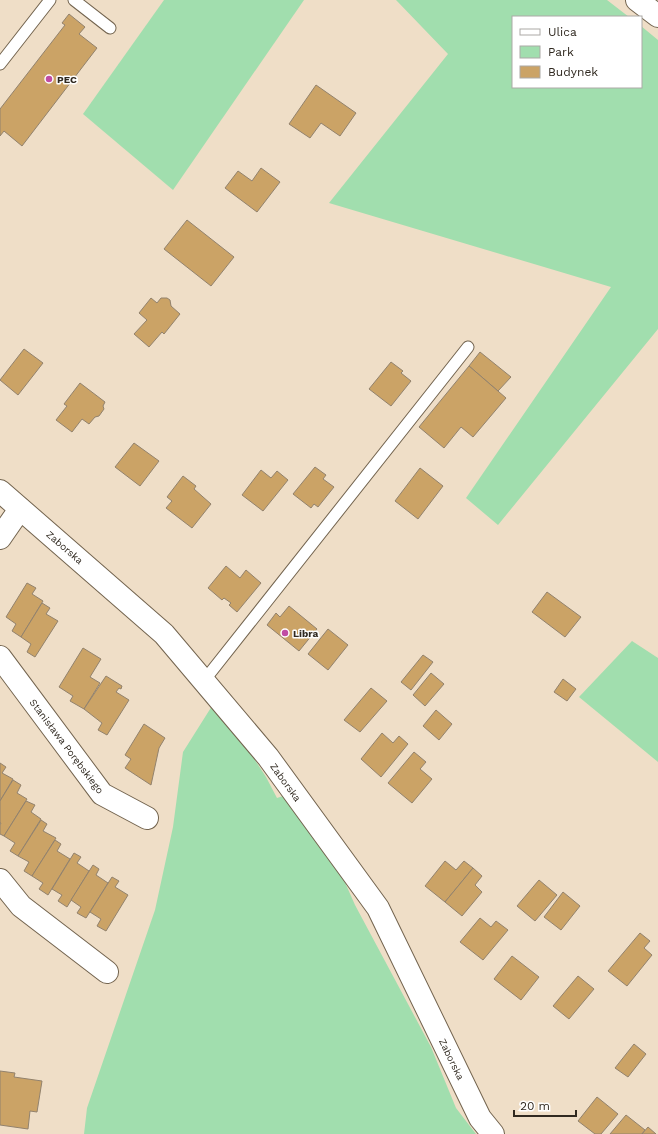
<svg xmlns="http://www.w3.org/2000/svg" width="658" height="1134" font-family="'Work Sans',sans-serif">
<rect width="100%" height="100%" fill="#efdec7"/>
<g fill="#a1deae">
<polygon points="164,0 304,0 173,190 83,114"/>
<polygon points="396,0 607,0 629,17 513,17 513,87 641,87 641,26 658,40 658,329 498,525 466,498 611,287 329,203 448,54"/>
<polygon points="632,641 658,658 658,762 579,697"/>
<polygon points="212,706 244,743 266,777 277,798 286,795 340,871 355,905 431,1047 456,1108 476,1134 84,1134 87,1108 155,910 173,827 183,752"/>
</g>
<g fill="#cba366" stroke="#92826d">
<polygon points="69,14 85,27 79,34 97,48 22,146 4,131 0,136 0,109 65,25 62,23"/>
<polygon points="316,85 356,113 340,136 321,123 310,138 289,124"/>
<polygon points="261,168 280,182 257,212 225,188 238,171 252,181"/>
<polygon points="187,220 234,257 211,286 164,249"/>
<polygon points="151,298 157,303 161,298 167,298 170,300 171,306 180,314 164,334 162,332 149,347 134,334 147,320 139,313"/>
<polygon points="24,349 43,363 18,395 0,380"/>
<polygon points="480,352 511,377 498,391 469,366"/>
<polygon points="391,362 403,371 401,373 411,381 391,406 369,389"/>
<polygon points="469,366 506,398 473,437 461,427 444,448 419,427"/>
<polygon points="80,383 105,402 103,406 104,409 99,416 95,417 89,424 82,419 72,432 56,420 67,406 64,404"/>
<polygon points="134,443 159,461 140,486 115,467"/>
<polygon points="315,467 326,475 323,479 334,487 318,507 314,504 311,508 293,494"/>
<polygon points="420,468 443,486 418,519 395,501"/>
<polygon points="261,470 271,478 277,471 288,480 263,511 242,495"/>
<polygon points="183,476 196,486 194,489 211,504 192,528 166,508 172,501 167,497"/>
<polygon points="226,566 240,578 246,570 261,583 237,612 229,605 231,603 224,598 222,600 208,588"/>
<polygon points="27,583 36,588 32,594 43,601 21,637 12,631 16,624 6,617"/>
<polygon points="547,592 581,617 565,637 532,612"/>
<polygon points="42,603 50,608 46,614 58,621 35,657 27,652 31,644 21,637"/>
<polygon points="289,606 317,629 299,651 267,625 276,613 280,617"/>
<polygon points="328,629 348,645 328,670 308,654"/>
<polygon points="83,648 101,659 90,677 100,683 84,709 70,701 73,696 59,687"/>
<polygon points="423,655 433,662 411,690 401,682"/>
<polygon points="431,673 444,684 425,706 413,695"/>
<polygon points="106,676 122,686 121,689 119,688 116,692 129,700 107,735 98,730 102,723 84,709"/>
<polygon points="563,679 576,689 567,701 554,692"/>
<polygon points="371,688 387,701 360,732 344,720"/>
<polygon points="436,710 452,724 439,740 423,726"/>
<polygon points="144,724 165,738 159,748 151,785 125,768 131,759 125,755"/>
<polygon points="382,733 393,743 399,736 408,744 381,777 361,759"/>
<polygon points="414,752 426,762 420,769 432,779 412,803 388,783"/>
<polygon points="0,763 6,767 2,773 13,779 0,801"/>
<polygon points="13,780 21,785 17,793 27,799 4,836 0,834 0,825 1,823 0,823 0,801"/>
<polygon points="26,801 35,805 31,812 41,819 18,856 10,851 15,843 4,836"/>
<polygon points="41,820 47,824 43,831 56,838 32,876 24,871 29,862 18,856"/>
<polygon points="55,840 61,844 57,851 70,859 48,895 39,889 43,883 32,876"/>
<polygon points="74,853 81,857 77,863 89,871 67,907 58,901 62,895 52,889"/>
<polygon points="445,861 456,870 464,861 473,868 445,902 425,886"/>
<polygon points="93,865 99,869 96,875 108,883 86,918 77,913 81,907 71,900"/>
<polygon points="473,868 482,876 475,885 482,892 462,916 445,902"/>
<polygon points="112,877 119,881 115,887 128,895 106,931 97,926 101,919 90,912"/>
<polygon points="539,880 557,895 535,921 517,906"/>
<polygon points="563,892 580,906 561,930 544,917"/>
<polygon points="480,918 491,927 496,921 508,930 483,960 460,942"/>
<polygon points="640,933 650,941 644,948 652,955 627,986 608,971"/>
<polygon points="512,956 539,977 521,1000 494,979"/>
<polygon points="578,976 594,989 569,1019 553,1006"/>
<polygon points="634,1044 646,1054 628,1077 615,1068"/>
<polygon points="0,1071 15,1073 14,1077 42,1081 37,1112 30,1111 28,1129 0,1125"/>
<polygon points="597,1097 618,1114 601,1134 595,1134 578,1121"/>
<polygon points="626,1115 645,1130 642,1134 610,1134"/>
<polygon points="648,1127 656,1134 642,1134"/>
</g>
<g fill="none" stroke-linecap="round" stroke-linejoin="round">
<g stroke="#73644f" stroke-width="13">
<g id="lane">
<polyline points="74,0 110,28"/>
<polyline points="0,64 50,0"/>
<polyline points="203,682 468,347"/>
</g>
</g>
<g stroke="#73644f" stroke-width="24">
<g id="street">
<polyline points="637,0 658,16"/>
<polyline points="0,538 20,509"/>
<polyline points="0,657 102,794 147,818"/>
<polyline points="0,880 21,906 107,972"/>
</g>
</g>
<g stroke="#73644f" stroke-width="24">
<polyline id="secondary" points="0,491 164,634 268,757 378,908 480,1118 493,1134"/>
</g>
<use href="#lane" stroke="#fff" stroke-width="11"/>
<use href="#street" stroke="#fff" stroke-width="22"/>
<use href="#secondary" stroke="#fff" stroke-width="22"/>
</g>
<g fill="#c04ca4" stroke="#fff" stroke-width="1.5">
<circle cx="49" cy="79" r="4"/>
<circle cx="285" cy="633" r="4"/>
</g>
<g text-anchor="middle" stroke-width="3" stroke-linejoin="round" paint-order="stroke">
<g font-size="10" font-weight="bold" fill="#302920" stroke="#fff" text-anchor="start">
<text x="57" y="83">PEC</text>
<text x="293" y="637">Libra</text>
</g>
<g font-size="10" fill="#302920" stroke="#fff">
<text transform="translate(65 547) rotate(41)" y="4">Zaborska</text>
<text transform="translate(67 746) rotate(53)" y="4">Stanisława Porębskiego</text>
<text transform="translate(286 782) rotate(54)" y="4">Zaborska</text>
<text transform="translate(452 1059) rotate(64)" y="4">Zaborska</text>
</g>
</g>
<rect x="512" y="16" width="130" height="72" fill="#ffffff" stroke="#aca9a6"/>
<rect x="520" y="29" width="20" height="6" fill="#ffffff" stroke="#aca9a6"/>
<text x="548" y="36" font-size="12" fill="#302920">Ulica</text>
<rect x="520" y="46" width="20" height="12" fill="#a1deae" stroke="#aca9a6"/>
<text x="548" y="56" font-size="12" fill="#302920">Park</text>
<rect x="520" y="66" width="20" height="12" fill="#cba366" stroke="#aca9a6"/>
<text x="548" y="76" font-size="12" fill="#302920">Budynek</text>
<path d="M514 1110v6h62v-6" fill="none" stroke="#302920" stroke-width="2"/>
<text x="520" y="1110" font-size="12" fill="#302920" stroke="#ffffff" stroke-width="3" paint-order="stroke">20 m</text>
</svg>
